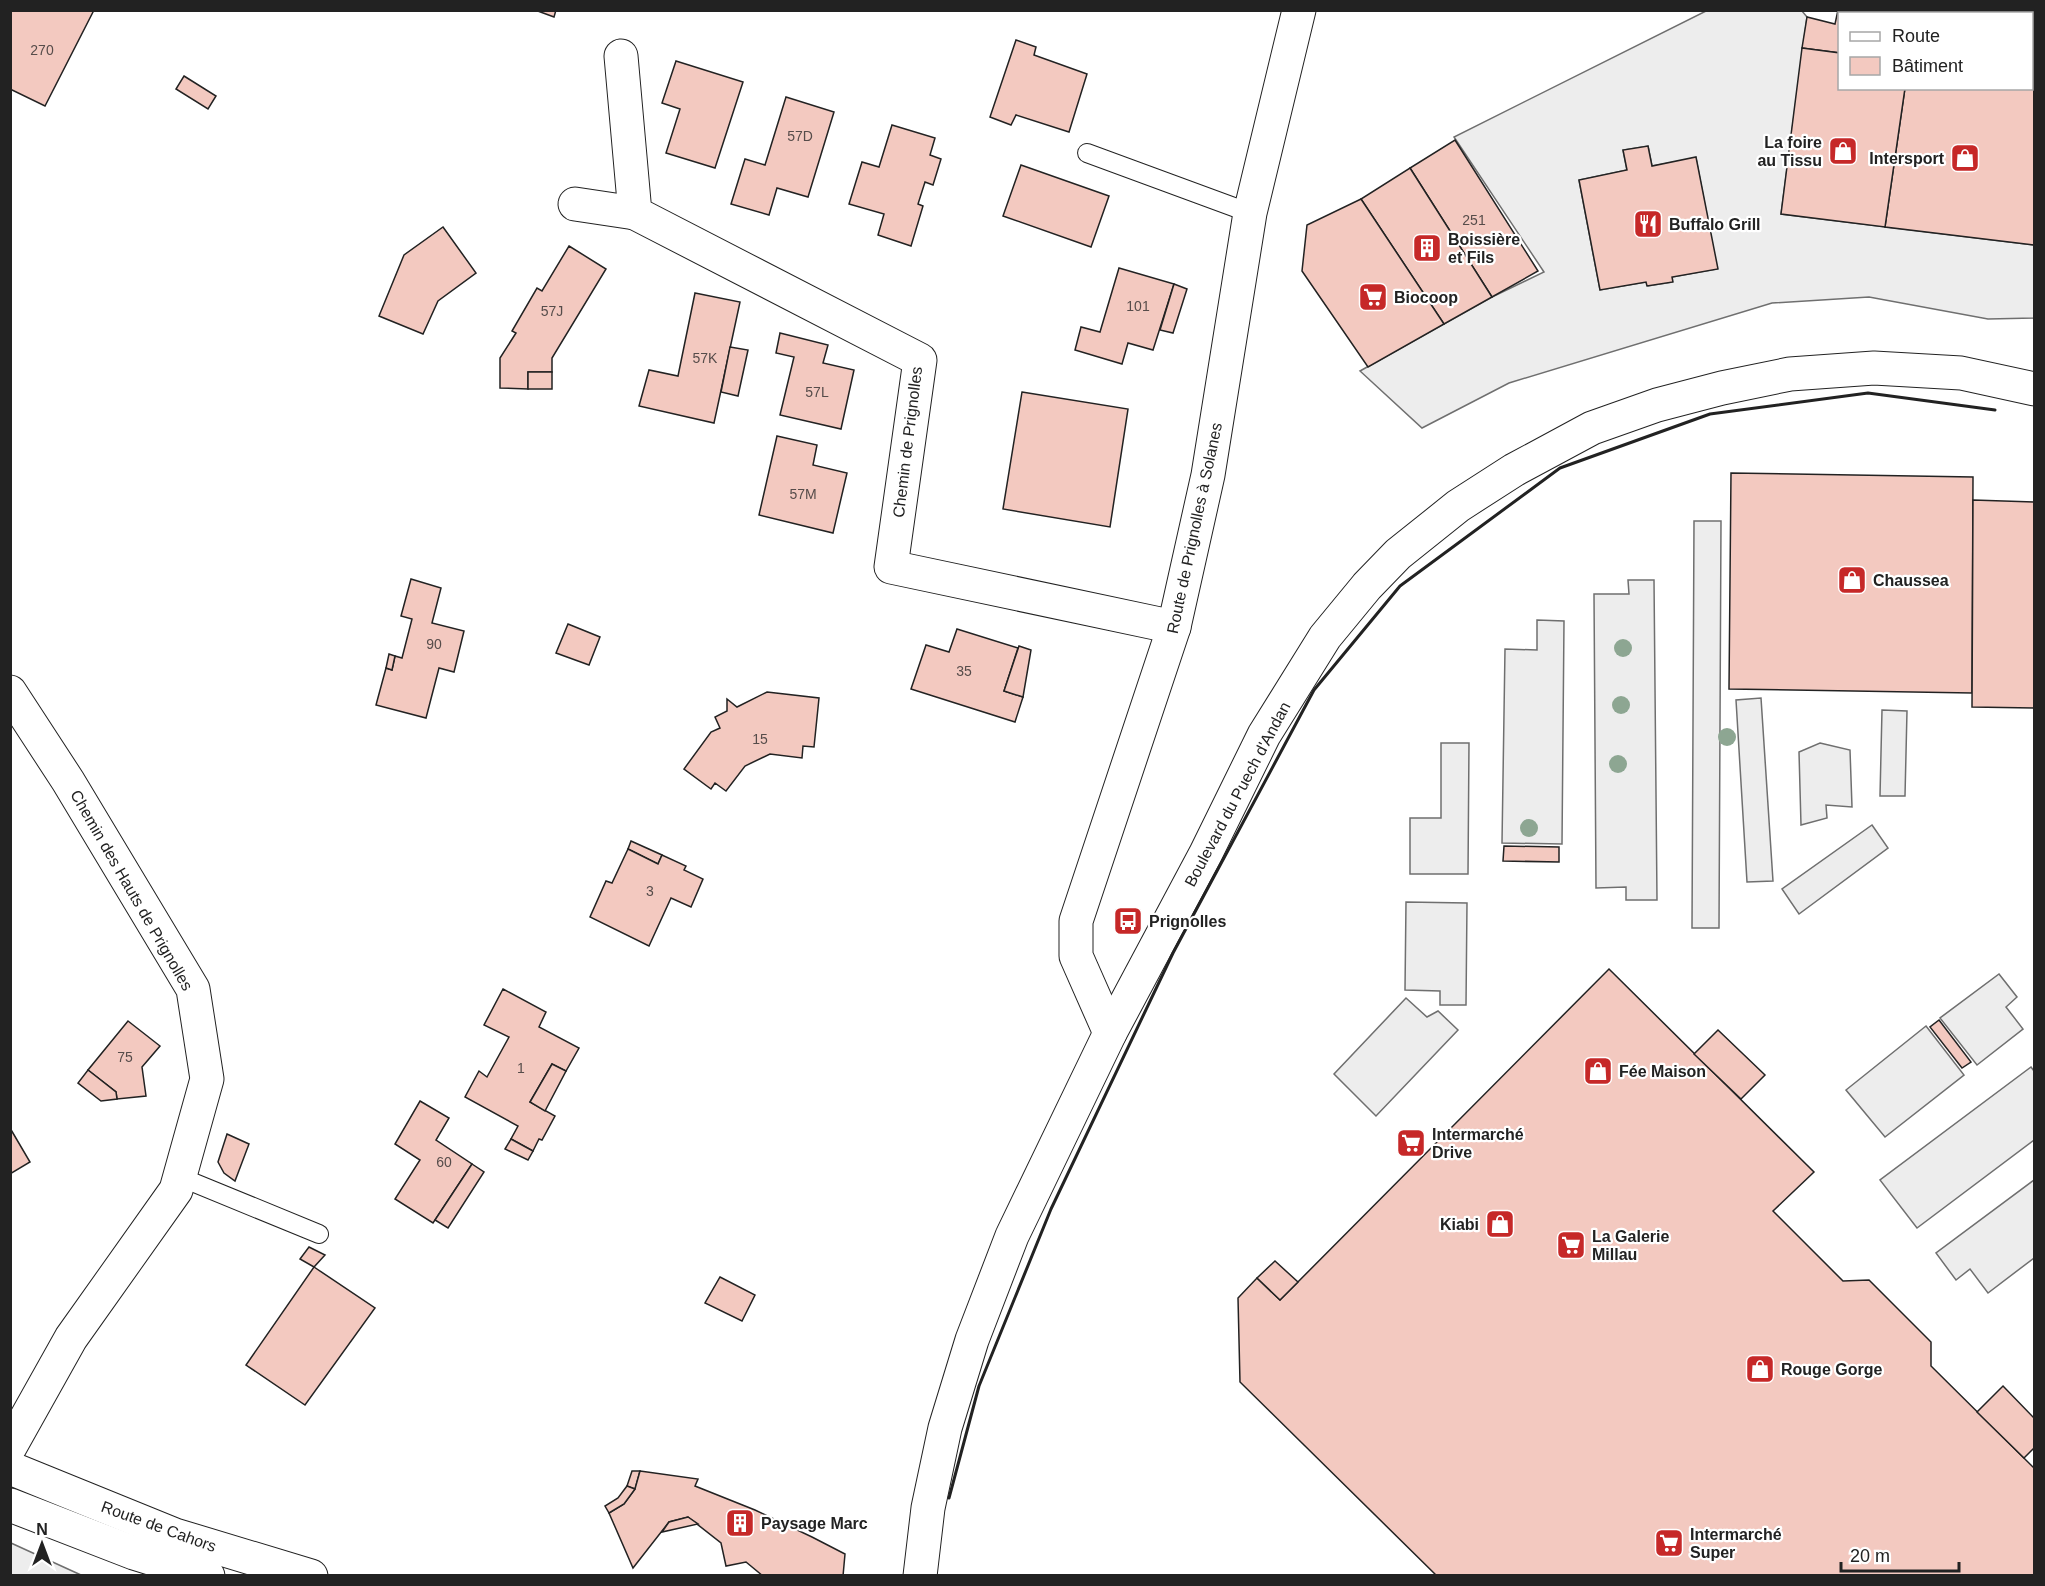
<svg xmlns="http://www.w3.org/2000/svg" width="2045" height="1586" font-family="Helvetica,sans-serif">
<rect width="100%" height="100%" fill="#fff"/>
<g fill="#ededed" stroke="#6f6f6f" stroke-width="1.5" fill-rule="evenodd">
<path d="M1706,11H1802L1807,17L1781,214L2034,245V318L1988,319L1869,297L1772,303L1509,383L1422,428L1360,371L1492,297L1544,272L1454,137ZM1648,146L1652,166L1696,158L1717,269L1672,277V282L1648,286L1646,282L1600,290L1579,180L1627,170L1623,150Z"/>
<polygon points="1694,521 1721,521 1719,928 1692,928"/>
<polygon points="1628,580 1654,580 1657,900 1626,900 1626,887 1596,888 1594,594 1629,594"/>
<polygon points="1537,620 1564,621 1562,844 1502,843 1505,649 1537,650"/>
<polygon points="1761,698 1773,881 1747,882 1736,700"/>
<polygon points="1882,710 1907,711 1905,796 1880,796"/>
<polygon points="1441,743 1469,743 1468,874 1410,874 1410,818 1441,818"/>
<polygon points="1820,743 1850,750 1852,807 1826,805 1827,818 1801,825 1799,752"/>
<polygon points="1872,825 1888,848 1799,914 1782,889"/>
<polygon points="1406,902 1467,903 1466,1005 1440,1005 1440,991 1405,990"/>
<polygon points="1999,974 2017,997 2006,1007 2023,1029 1977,1065 1940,1018"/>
<polygon points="1406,998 1427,1017 1438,1011 1458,1030 1376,1116 1334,1074"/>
<polygon points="1926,1026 1964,1075 1885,1137 1846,1090"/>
<polygon points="2031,1067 2034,1071 2034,1140 1917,1228 1880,1180"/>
<polygon points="2034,1180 2034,1258 1988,1293 1970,1269 1956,1280 1936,1253"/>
<polygon points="11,1543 81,1575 11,1575"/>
</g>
<g fill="#f3c9c0" stroke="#222" stroke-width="1.5">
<polygon points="10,10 94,10 45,106 10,89"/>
<polygon points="535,10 556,10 554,17"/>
<polygon points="1838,10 2034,10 2034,245 1885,227 1905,88 2032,88 2032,14 1840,14 1840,53 1802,48 1807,17 1835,24"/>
<polygon points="1016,40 1036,47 1034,55 1087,74 1069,132 1016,115 1011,125 990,117"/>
<polygon points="1802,48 1840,53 1840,88 1905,88 1885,227 1781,214"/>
<polygon points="676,61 743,82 715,168 666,153 680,109 662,103"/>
<polygon points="184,76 216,96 208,109 176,89"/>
<polygon points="786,97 834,112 808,197 777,188 769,215 731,204 745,159 765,165"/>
<polygon points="892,125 935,138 930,155 941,159 933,185 925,182 918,204 923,206 911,246 878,235 884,214 849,204 862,162 879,167"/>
<polygon points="1455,140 1538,271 1492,297 1410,168"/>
<polygon points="1648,146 1652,166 1696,157 1718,269 1672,277 1673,282 1647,286 1646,282 1600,290 1579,180 1627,170 1623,150"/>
<polygon points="1021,165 1109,196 1091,247 1003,216"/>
<polygon points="1410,168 1492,297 1444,324 1361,199"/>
<polygon points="1361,199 1444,324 1368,367 1302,271 1307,225"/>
<polygon points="443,227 476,273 438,301 423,334 379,316 404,255"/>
<polygon points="569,246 606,269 552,358 552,372 528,372 528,389 500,388 500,358 516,333 512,331 537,288 542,291"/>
<polygon points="1119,268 1174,284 1153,350 1128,343 1122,364 1075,350 1081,327 1100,332"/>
<polygon points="1174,284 1187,289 1173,333 1160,330"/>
<polygon points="695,293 740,302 714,423 639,406 649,370 678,376"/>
<polygon points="780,333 828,345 823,363 854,370 841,429 780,415 794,357 776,353"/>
<polygon points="730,347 748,350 738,396 721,392"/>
<rect x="528" y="372" width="24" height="17"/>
<polygon points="1022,392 1128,409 1110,527 1003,509"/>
<polygon points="777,436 817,445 813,465 847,473 833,533 759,515"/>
<polygon points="1731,473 1973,477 1972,693 1729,689"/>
<polygon points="1973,500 2034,502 2034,708 1972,707"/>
<polygon points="411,579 441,588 432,623 464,631 454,672 439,668 426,718 376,705 386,668 392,670 395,656 402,658 412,619 401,616"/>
<polygon points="568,624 600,637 589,665 556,653"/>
<polygon points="957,629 1018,648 1004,691 1023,697 1015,722 911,689 926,645 949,652"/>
<polygon points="1019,646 1031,650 1023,697 1004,691"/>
<polygon points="389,654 395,656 392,670 386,668"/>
<polygon points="767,692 819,698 814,747 803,746 802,758 770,754 745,766 726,791 715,783 711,789 684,769 711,732 720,728 715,717 727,711 727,699 737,707"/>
<polygon points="631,841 662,855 658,864 628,849"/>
<polygon points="1504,846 1559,847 1559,862 1503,861"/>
<polygon points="628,849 658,864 662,855 686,866 684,870 703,879 691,907 671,898 649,946 590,917 606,881 612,883"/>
<polygon points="1609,969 1814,1172 1773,1211 1843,1281 1869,1280 1931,1342 1931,1366 2034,1468 2034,1576 1437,1576 1240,1382 1238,1298 1257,1278 1280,1300"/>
<polygon points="503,989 546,1012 539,1027 579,1048 566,1071 552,1064 530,1102 555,1116 542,1140 539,1139 533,1151 511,1139 518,1126 465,1097 479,1071 487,1077 509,1037 484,1025"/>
<polygon points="1939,1020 1971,1062 1962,1068 1930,1027"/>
<polygon points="128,1021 160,1046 142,1067 146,1096 117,1099 116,1092 88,1070"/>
<polygon points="1718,1030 1765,1075 1741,1099 1694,1054"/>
<polygon points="552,1064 566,1071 545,1111 530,1102"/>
<polygon points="88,1070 116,1092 117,1099 101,1101 78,1083"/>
<polygon points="420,1101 449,1118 436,1140 472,1164 433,1223 395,1199 420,1160 395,1144"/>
<polygon points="10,1128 30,1162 10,1174"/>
<polygon points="227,1134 249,1144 235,1181 224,1173 218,1162"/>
<polygon points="511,1139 533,1151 528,1160 505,1149"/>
<polygon points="472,1164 484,1172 448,1228 435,1220"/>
<polygon points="309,1247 325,1255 314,1267 300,1259"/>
<polygon points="1275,1261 1298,1282 1280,1300 1257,1278"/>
<polygon points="314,1267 375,1308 305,1405 246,1365"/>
<polygon points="720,1277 755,1295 742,1321 705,1303"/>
<polygon points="2003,1386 2034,1418 2034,1448 2024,1458 1977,1412"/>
<polygon points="632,1471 640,1471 635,1489 627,1486"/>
<polygon points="640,1471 698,1479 695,1486 755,1510 812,1537 845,1554 843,1576 763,1576 746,1562 726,1566 721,1543 688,1517 669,1522 633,1568 609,1513 624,1504 635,1489"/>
<polygon points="627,1486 635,1489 624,1504 609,1513 605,1506 618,1498"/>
<polygon points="688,1517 698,1524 662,1532 669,1522"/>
</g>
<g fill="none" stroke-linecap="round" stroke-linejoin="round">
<g stroke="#222" stroke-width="20">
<g id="service">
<polyline points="1087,153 1250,213"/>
<polyline points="180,1177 319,1234"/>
</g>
</g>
<g stroke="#222" stroke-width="35">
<g id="minor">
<polyline points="621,56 635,213 920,360 891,567 1174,627"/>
<polyline points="575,204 635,213"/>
<polyline points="10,692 68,781 193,989 207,1079 176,1190 71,1338 10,1447"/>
<polyline points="1110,1033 1076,956 1076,921 1174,627 1208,475 1250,213 1299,10"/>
</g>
</g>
<g stroke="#222" stroke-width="35">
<g id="primary">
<polyline points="10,1468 175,1535 311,1576"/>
<polyline points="10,1505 134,1553 208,1576"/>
<polyline points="920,1576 928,1508 945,1428 972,1340 1012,1236 1110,1033 1206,853 1264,735 1325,637 1367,586 1398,554 1458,506 1514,470 1592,428 1657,405 1722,388 1790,374 1874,368 1961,373 2034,389"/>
</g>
</g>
<use href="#service" stroke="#fff" stroke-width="18"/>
<use href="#minor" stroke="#fff" stroke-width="33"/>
<use href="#primary" stroke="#fff" stroke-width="33"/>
<polyline stroke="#222" stroke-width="3" points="949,1498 979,1386 1051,1209 1173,953 1314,690 1400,586 1560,468 1710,414 1868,393 1995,410"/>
</g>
<g fill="#8da692">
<circle cx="1623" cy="648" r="9"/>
<circle cx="1621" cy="705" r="9"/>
<circle cx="1727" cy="737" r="9"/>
<circle cx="1618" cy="764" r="9"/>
<circle cx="1529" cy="828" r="9"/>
</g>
<defs>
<g id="shop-square" transform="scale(1.5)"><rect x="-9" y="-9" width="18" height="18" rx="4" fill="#c62828" stroke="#fff"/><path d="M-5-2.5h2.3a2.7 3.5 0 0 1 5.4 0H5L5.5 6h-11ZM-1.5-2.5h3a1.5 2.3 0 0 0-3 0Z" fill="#fff"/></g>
<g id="restaurant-square" transform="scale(1.5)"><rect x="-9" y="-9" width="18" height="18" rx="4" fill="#c62828" stroke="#fff"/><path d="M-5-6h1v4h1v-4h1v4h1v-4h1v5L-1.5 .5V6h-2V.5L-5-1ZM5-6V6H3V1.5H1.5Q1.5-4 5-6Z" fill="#fff"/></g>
<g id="building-square" transform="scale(1.5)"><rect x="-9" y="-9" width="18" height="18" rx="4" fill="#c62828" stroke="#fff"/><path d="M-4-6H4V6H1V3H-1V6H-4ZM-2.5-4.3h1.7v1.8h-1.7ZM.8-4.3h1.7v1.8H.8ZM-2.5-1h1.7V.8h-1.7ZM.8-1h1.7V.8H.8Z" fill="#fff"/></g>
<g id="supermarket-square" transform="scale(1.5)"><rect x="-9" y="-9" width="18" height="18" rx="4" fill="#c62828" stroke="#fff"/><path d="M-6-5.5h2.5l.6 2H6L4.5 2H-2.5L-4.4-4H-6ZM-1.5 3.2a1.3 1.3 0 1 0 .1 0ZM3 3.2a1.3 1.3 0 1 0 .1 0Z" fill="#fff"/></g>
<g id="bus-square" transform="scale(1.5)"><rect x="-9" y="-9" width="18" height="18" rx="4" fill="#c62828" stroke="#fff"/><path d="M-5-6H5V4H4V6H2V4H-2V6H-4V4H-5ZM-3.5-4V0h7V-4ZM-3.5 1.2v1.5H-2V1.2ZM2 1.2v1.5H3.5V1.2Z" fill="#fff"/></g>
</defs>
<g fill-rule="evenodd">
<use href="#shop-square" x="1843" y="151"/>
<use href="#shop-square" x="1965" y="158"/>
<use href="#restaurant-square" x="1648" y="224"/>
<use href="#building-square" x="1427" y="248"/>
<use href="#supermarket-square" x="1373" y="297"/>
<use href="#shop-square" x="1852" y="580"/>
<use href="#bus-square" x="1128" y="921"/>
<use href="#shop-square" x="1598" y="1071"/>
<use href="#supermarket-square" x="1411" y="1143"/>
<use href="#shop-square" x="1500" y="1224"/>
<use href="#supermarket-square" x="1571" y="1245"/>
<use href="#shop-square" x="1760" y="1369"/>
<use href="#building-square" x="740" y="1523"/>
<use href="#supermarket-square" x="1669" y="1543"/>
</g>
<g text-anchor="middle" stroke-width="4.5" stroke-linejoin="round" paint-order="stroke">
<g font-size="14" fill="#564c4a">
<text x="42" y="55">270</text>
<text x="800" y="141">57D</text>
<text x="1474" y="225">251</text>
<text x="1138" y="311">101</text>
<text x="552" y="316">57J</text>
<text x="705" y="363">57K</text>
<text x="817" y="397">57L</text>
<text x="803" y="499">57M</text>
<text x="434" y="649">90</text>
<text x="964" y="676">35</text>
<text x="760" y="744">15</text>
<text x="650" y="896">3</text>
<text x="125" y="1062">75</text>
<text x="521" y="1073">1</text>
<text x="444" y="1167">60</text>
</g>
<g font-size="16" font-weight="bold" fill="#222" stroke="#fff" text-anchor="start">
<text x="1822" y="148" text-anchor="end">La foire<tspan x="1822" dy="18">au Tissu</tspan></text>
<text x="1944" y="164" text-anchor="end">Intersport</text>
<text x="1669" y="230">Buffalo Grill</text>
<text x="1448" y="245">Boissière<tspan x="1448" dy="18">et Fils</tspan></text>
<text x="1394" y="303">Biocoop</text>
<text x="1873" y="586">Chaussea</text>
<text x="1149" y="927">Prignolles</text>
<text x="1619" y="1077">Fée Maison</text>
<text x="1432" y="1140">Intermarché<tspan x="1432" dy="18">Drive</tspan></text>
<text x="1479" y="1230" text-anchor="end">Kiabi</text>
<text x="1592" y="1242">La Galerie<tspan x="1592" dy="18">Millau</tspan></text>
<text x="1781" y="1375">Rouge Gorge</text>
<text x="761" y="1529">Paysage Marc</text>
<text x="1690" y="1540">Intermarché<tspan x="1690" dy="18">Super</tspan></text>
</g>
<g font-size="16" fill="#222" stroke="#fff">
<text transform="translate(907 442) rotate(-83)" y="6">Chemin de Prignolles</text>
<text transform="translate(1194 528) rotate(-78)" y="6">Route de Prignolles à Solanes</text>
<text transform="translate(1237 794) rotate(-62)" y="6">Boulevard du Puech d'Andan</text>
<text transform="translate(132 890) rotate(60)" y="6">Chemin des Hauts de Prignolles</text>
<text transform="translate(159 1526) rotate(20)" y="6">Route de Cahors</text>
</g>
</g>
<rect width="2045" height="1586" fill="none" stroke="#222222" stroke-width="24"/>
<rect x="1838" y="12" width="195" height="78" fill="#ffffff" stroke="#a7a7a7" stroke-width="1.5"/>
<rect x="1850" y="32" width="30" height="9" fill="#ffffff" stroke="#a7a7a7" stroke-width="1.5"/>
<text x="1892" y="42" font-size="18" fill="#222222">Route</text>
<rect x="1850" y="57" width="30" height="18" fill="#f3c9c0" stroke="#a7a7a7" stroke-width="1.5"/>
<text x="1892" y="72" font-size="18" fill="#222222">Bâtiment</text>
<g transform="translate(42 1544)" stroke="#ffffff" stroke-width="4.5" paint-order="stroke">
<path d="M0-4.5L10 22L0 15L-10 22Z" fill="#222222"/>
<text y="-9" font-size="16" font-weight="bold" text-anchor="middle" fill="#222222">N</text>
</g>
<path d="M1841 1562v9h118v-9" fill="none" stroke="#222222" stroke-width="3"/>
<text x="1850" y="1562" font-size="18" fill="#222222" stroke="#ffffff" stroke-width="4.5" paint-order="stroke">20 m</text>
</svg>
